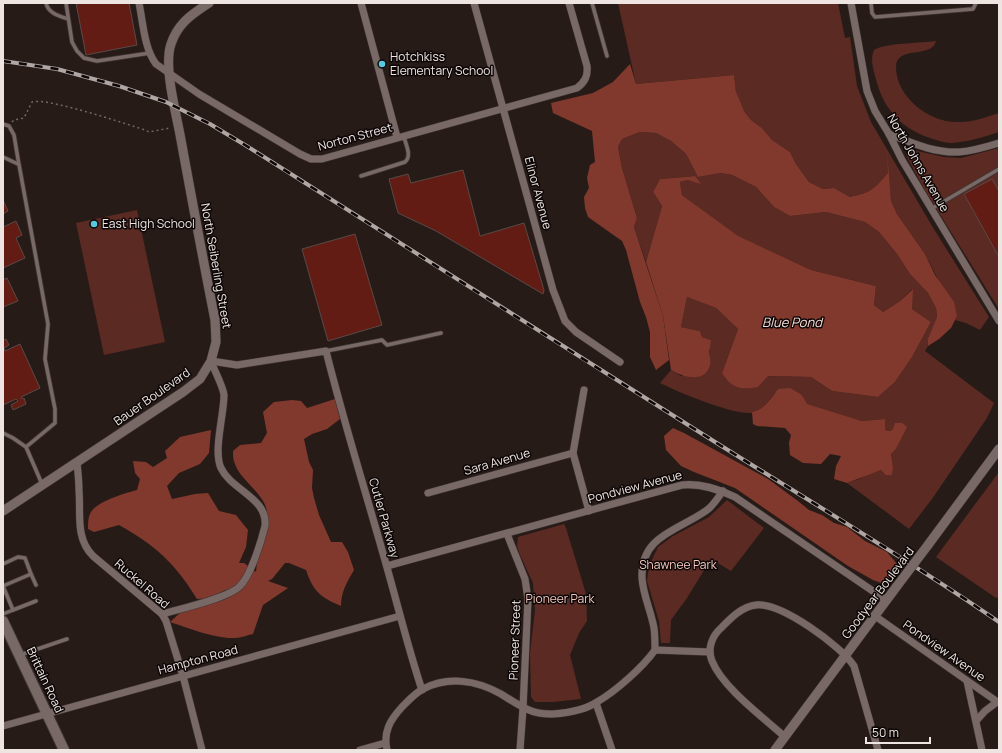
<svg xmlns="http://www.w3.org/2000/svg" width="1002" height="753" font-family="Manrope,sans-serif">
<rect width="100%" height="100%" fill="#271b18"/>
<g fill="#5b2a22">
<path d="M618,3H838L845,38L850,37L857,86L871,122L932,226L989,317L980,330L966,323L955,320L957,316L925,254L897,214L891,201L888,173C875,189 871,192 850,197L834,188L823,189L809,182L796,164L790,152L772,140L762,128L751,120L744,111L738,101L736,92L734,75L636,84Z"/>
<path d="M936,41C932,59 896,45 896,67C896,98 931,124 960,122C973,122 987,117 999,113V132C984,137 967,142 951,143C944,143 937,140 930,138C903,129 885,111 877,83C875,74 869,60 874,50C884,43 922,43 936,41Z"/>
<path d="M640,132L656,133L671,141L686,154L698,177L721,173L732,175L756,187L774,207L790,216L826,212L865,222L879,232L897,254L910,274L928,293L936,308L937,317L929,339L928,346L925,351L994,403L987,418L932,499L909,529L847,483L859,479L870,473L893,467L891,454L896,449L906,427L893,429L890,431L885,430V419L862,421L806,404L802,395L778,389C772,396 765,408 756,412C741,419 676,391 660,383L671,370L681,376L711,363L709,354L711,340L702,337L700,331L681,327L687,297L716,308L738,329L722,373L758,387L767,376L811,377L832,391L878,397L895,382L912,357L931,322L912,309V289L900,301L883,312L874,305L876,286L811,270L737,236L682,195L680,182L688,180L694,176L660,179L653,192L662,206L646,262L634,227L637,218L622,168L618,147L622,139Z"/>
<polygon points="999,148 999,309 926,192 909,161 906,154 908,151 913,150 944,157 961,158"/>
<polygon points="137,210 165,342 104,355 76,223"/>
<polygon points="999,472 999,597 996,598 936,557"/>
<polygon points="727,500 764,528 731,571 711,559 687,598 671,620 670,643 661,643 659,621 647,581 649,566 658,547 673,536 709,517"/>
<polygon points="564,524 566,528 586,594 587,621 579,633 570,655 581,699 553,702 535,702 531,697 530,653 535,610 533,583 520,555 517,546 518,537"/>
</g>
<g fill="#82392d">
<path d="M630,64L636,84L734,75L736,92L744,111L751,120L762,128L772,140L790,152L796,164L809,182L823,189L834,188L850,197C872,192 874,189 888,173L887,151L891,201L897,214L925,254L935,275L954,302L957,316L951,328L939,339L928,346V339L937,317L936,308L928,293L910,274L897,254L879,232L865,222L826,212L790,216L774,207L756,187L732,175L721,173L698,177L686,154L671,141L656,133L640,132L622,139L618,147L622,168L637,218L634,227L663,316L669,360L656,370L650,357V332L646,317L640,302L626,250L622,241L588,217L585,208L584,197L589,188L587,178L590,165L595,162L592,131L553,113L551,103L593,93L613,82Z"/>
<path d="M790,388L802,395L807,404L862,421L885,419V430L890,431L893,429L895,423H902L907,427L896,449L891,454L893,467L892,475H886L881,470L847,483L834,479L836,466L841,456L830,454L821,464L803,463L790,455L789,443L791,435L785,428L757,426L753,424L752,412C762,412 772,397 778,389Z"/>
<path d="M335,399L340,419L327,429L312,434L304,439L309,462L313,470L312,488L314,498L319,515L331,542H342L348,552L354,570C347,582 341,592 341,606C320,597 313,591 306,570L289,563H285L272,579L268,581L288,588L263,605L253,634C247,635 241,638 235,638C216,639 188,628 170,622L181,612L217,602L228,597L225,590C217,596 207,599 197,599C175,563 155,545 119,525L94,532L88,529C88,525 88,518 90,514C94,502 126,493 137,490L140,479L135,473L133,461L146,462L153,467L167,458L165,451L180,437L211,430L209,453L200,464L179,473L167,486L172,499L195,494L208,493L219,511L236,515L248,530L246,547L239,563H244L256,572C257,551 271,533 267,512C265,494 240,480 235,464C233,460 233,455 233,451L240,445L261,443L267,433L263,412L274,402L292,400L301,401L307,408Z"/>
<polygon points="673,428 684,433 768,479 798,501 809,510 822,515 834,523 847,527 865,541 887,552 897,564 894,572 884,584 873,580 848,566 735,488 694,472 681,466 666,450 664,436"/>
</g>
<path fill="#81382d" d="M695,176L701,184L688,180L680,182L682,195L738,236L811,270L876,286L874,305L883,312L900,301L913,289L912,309L931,322L912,357L895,382L878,397L832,391L811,377L768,376L758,387C741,390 732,389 722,373L738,329L716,308L687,297L681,327L700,331L702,337L711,340C711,344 710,348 709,352C709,356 712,361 710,365C705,384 683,377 671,370L663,316L646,262L662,206L653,192L660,179Z"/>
<g fill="#631c13" stroke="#584a47">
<polygon points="76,3 129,3 137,45 86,55"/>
<polygon points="463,170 480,236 524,223 544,290 543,294 436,231 398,213 389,179 408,174 411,183"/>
<polygon points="992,179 999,191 999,257 964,194"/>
<polygon points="3,200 8,211 3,214"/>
<polygon points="16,221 22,235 16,238 25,258 3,268 3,227"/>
<polygon points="355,234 382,325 328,341 302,249"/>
<polygon points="7,278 18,301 3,307 3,280"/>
<polygon points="6,339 9,345 4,348 5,351 20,344 40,388 21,397 22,399 24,398 26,404 13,410 11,405 18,401 16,399 3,405 3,341"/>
</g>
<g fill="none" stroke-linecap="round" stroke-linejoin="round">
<g stroke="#403735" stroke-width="5">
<g id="service">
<path d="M46,3C48,13 59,16 68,19"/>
<polyline points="66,3 72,42 77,51 84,58 97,61 150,53"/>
<polyline points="592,3 607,56"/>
<polyline points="871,3 872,13 875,17 973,9 976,3"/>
<polyline points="3,124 9,126 14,135 18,159 48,324 45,359 55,409 55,423 26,447"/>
<polyline points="3,157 18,164"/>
<path d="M361,176L405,162C412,156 406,145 404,137"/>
<polyline points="931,209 999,169"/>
<polyline points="326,351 382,340 387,345 441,333"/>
<polyline points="3,433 13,438 26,447 42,484"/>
<polyline points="3,564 18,557 25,558 31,574 3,586"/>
<polyline points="31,574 36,585"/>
<polyline points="13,610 36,601"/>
<polyline points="3,614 13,610 3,586"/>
<polyline points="20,655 67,639"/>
</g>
</g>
<g stroke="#403735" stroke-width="8">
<g id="minor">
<path d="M139,3C143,22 144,48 156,64L199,94L300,154L311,159H322L577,88C585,82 588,76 587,66L569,3"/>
<polyline points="361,3 397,137"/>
<polyline points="474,3 553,290 565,321 576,332 620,362"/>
<polyline points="851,3 867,91 875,111 889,134 902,160 999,321"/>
<path d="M889,134C912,143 934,153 959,152C973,151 986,147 999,143"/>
<path d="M211,361L237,365L326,351C344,423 366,493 386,564C398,606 408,648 422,690"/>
<polyline points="584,390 573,453 589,511"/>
<path d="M77,463C78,472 79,481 79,491C81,514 75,538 93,556L162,614L166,621L183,676L202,750"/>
<polyline points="428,493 573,453"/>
<polyline points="507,534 525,579 528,599 523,708 520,750"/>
<path d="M387,566L682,485C701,483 718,489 735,497L886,600"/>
<path d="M162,614C180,609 229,598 240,586C251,575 261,542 265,526C268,498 231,490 221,468C213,451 224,415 224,395C223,386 214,370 211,361"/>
<polyline points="875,616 999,703"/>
<polyline points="655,650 710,652"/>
<polyline points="967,681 982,750"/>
<polyline points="596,703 612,750"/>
<polyline points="976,721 985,711 997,702"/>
<polyline points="3,726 400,616"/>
<path d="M785,737C763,717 723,688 712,661C707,649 712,636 721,628C731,618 741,607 756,605C781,602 841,646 854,666L878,750"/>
<polyline points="360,750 385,743"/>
<path d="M387,750C383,732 390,720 402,707C408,701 415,693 423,689C448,676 476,680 501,694C519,705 531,715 553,714C567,713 585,710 597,702C616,691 643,667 655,650C655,642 655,635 654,628C651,611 643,595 642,578C640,535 680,530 707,510C714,505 718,497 723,491"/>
</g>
</g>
<g stroke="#403735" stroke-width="10">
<g id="tertiary">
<path d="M3,511L183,392L200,379L211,361L216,342L215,320C203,260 192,200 181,140C177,116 163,67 171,44C178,23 191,15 209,3"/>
<polyline points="928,545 999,449"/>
<polyline points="775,750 897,586"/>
</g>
</g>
<g stroke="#403735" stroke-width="12">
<polyline id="secondary" points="3,621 64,750"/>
</g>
<path stroke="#726765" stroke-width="1.5" stroke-dasharray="2 3" stroke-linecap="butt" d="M12,122L14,120L24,118L32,102C43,100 54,104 65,106C92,113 118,121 145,130L149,132L170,128"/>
<use href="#service" stroke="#786966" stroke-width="3.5"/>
<use href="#minor" stroke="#786966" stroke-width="7"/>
<use href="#tertiary" stroke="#786966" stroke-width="9"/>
<use href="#secondary" stroke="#786966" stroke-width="10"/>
<g stroke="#b0a6a4" stroke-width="4">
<path id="rail" d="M3,61L57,69L119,86L166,102L210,124L245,145C398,242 551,339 704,435C802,497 903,556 999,622"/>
</g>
<use href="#rail" stroke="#0c0706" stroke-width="2.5" stroke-dasharray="8" stroke-linecap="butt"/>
<g stroke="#403735" stroke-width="10" stroke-linecap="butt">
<polyline id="tertiary-bridge" points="897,586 928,545"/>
</g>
<use href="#tertiary-bridge" stroke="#786966" stroke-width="9"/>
</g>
<g fill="#54cade" stroke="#0c0706" stroke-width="1.5">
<circle cx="382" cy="64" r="4"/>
<circle cx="94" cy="224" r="4"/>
</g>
<g text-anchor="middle" stroke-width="3" stroke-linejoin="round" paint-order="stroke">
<g font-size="12" fill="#eee5e3" stroke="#0c0706" text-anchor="start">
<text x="390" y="61">Hotchkiss<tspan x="390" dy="14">Elementary School</tspan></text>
<text x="102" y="228">East High School</text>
</g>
<g font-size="12" fill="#eee5e3" stroke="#0c0706">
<text transform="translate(355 137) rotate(-15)" y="4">Norton Street</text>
<text transform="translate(918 163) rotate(60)" y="4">North Johns Avenue</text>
<text transform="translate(538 193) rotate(75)" y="4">Elinor Avenue</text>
<text transform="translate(216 266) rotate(80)" y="4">North Seiberling Street</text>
<text transform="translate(152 397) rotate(-35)" y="4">Bauer Boulevard</text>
<text transform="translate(497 462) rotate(-16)" y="4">Sara Avenue</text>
<text transform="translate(635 487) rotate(-15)" y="4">Pondview Avenue</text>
<text transform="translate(384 518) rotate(74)" y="4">Cutler Parkway</text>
<text transform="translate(142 584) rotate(41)" y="4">Ruckel Road</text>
<text transform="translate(878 593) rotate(-53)" y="4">Goodyear Boulevard</text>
<text transform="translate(515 640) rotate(-88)" y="4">Pioneer Street</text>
<text transform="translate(944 651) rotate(35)" y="4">Pondview Avenue</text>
<text transform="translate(198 660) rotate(-15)" y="4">Hampton Road</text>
<text transform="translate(45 680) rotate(65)" y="4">Brittain Road</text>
</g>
<g font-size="12" fill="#f5c8bf" stroke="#0c0706">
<text x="678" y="569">Shawnee Park</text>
<text x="560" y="603">Pioneer Park</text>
</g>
<g font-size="13" font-style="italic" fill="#f6deda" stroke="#0c0706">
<text x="792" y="327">Blue Pond</text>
</g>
</g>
<rect width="1002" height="753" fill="none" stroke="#eee5e3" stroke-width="8"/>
<path d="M866 737v6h64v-6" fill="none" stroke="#eee5e3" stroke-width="2"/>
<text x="872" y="737" font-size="12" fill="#eee5e3" stroke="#0c0706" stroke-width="3" paint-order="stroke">50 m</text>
</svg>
